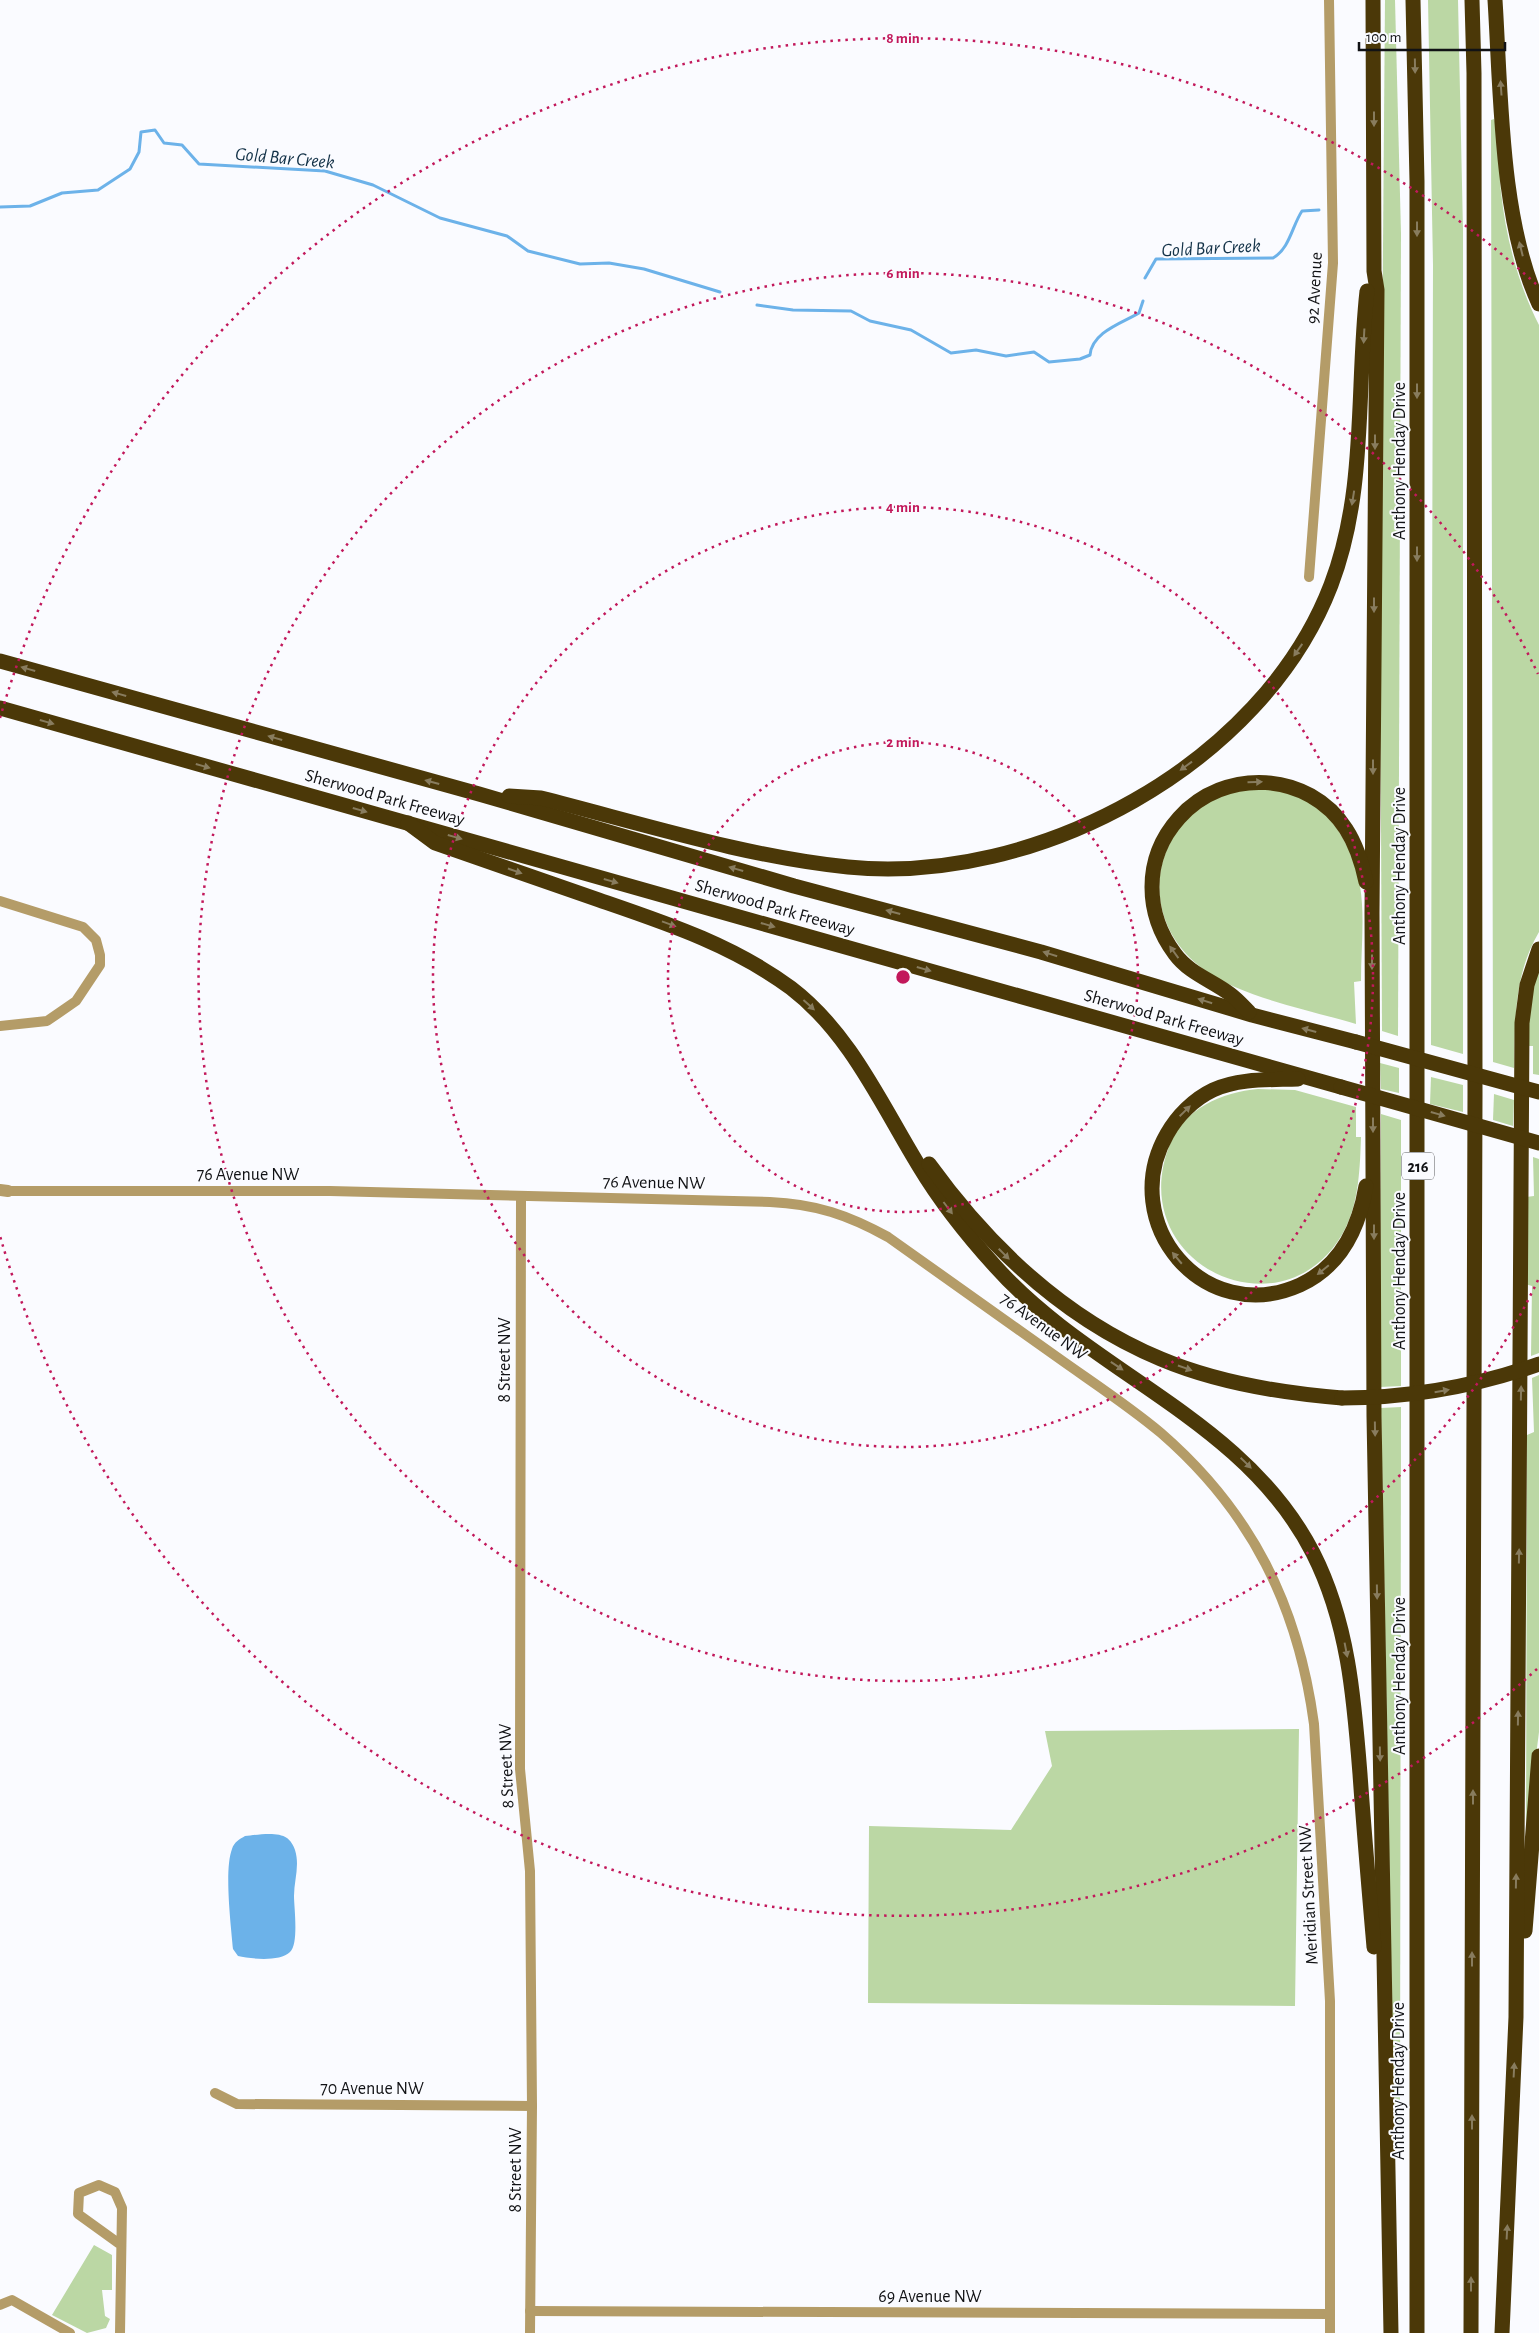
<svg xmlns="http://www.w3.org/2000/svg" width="1539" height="2333" font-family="'Alegreya Sans',sans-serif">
<rect width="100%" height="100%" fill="#fafbff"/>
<g fill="#bbd7a4">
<polygon points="1385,0 1395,0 1401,234 1398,1036 1382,1031 1380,619"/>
<polygon points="1428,0 1458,0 1463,230 1463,1054 1431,1045 1433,265"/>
<path d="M1494,119C1501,133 1499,174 1501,192C1506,238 1518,284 1539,325V932C1514,974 1515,1021 1514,1068L1493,1062L1491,120Z"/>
<path d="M1252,788C1265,790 1281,790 1294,794C1331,807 1354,849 1360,886C1365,916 1361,950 1361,981L1354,982L1356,1024C1313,1011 1241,997 1206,971C1144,928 1144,847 1205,803C1217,794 1238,792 1252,788Z"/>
<polygon points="1539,959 1539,1075 1533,1074 1533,1046 1526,1046 1528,1009"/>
<polygon points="1380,1063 1399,1068 1399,1093 1381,1089"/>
<polygon points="1431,1077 1463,1085 1463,1112 1430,1104"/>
<path d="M1258,1089L1295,1090L1356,1107V1137H1361C1360,1167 1359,1200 1346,1227C1289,1342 1121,1266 1170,1144C1184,1109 1222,1092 1258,1089Z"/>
<polygon points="1494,1094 1514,1100 1513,1126 1493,1120"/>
<polygon points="1381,1114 1401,1120 1401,1386 1380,1387"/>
<polygon points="1533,1157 1539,1159 1539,1353 1531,1356 1532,1286 1525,1284 1526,1197 1534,1196"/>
<polygon points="1539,1375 1539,1732 1526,1835 1527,1435 1534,1432 1532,1378"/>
<polygon points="1401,1407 1400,2125 1397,2131 1394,2124 1381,1408"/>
<polygon points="1299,1729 1295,2006 868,2003 869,1826 1011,1830 1052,1766 1045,1731"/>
<polygon points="94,2245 112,2255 112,2290 102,2290 105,2316 110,2319 106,2328 87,2333 52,2315"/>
</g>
<path fill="#6cb2e9" d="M245,1836C257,1835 277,1831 287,1838C290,1840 294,1846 295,1850C300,1866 294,1880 294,1896C294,1907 299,1944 290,1952C280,1962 251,1959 238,1956L233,1949C231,1925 224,1870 232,1849C234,1842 240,1839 245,1836Z"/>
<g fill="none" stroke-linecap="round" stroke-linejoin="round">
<g stroke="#6cb2e9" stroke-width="3">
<polyline points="0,207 30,206 62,193 98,190 130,169 139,152 141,132 155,130 164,143 182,145 199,164 325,171 373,185 440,218 507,236 528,251 580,264 609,263 644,269 720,292"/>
<path d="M1145,278L1156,259L1273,258C1290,248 1292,226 1302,211L1319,210"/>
<path d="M757,305L793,310L851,311L870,321L911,330L951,353L976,350L1006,356L1034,352L1049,362L1080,359L1090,355C1092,332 1122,323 1139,313L1143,301"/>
</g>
<g stroke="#b49c68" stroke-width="10">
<polyline points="1309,577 1333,263 1329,0"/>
<polyline points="0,901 83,927 96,940 100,955 100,965 76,1001 47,1021 0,1026"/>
<path d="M8,1191H330L770,1202C816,1204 848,1215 888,1237C945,1277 1001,1317 1057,1357C1092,1382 1129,1406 1161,1433C1252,1512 1298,1606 1314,1724L1330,2001V2333"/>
<polyline points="521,1197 520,1769 530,1871 532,2106 530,2333"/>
<polyline points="215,2093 237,2104 532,2106"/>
<polyline points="0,2305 12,2300 70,2333"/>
<polyline points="530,2311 1330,2314"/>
<polyline points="120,2333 122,2208 115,2192 99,2185 79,2193 78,2214 121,2245"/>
</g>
<polyline stroke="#b49c68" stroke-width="12" points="0,1190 8,1191"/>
<g stroke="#4b3808" stroke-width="15">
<polyline points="1373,0 1374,271 1377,290 1372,913 1374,1416 1391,2333"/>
<polyline points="1413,0 1417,181 1417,2333"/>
<path d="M1495,0C1501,93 1500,220 1539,304"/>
<polyline points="0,661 479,794 794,886 1041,952 1252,1015 1356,1042"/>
<polyline points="0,708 1341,1087"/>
<path d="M509,796L541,798C640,823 747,857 848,867C1036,886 1262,765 1331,585C1367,491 1356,390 1367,291"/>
<path d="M408,823L435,843C490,862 544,881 599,900C666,923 733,945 791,988C850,1033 881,1104 919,1166C940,1201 967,1235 995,1266C1091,1374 1244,1418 1313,1553C1348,1622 1354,1697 1360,1774C1364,1832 1369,1889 1374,1947"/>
<path d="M1249,1012C1243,1006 1237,999 1230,994C1211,980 1189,973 1175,954C1160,934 1152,912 1152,887C1152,861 1162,837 1179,818C1224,767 1309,771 1346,829C1357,846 1362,863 1366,882"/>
<path d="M1298,1079C1270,1080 1239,1078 1213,1090C1194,1099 1177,1116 1167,1134C1116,1223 1204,1328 1300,1285C1341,1266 1359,1228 1366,1186"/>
<path d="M929,1164C989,1247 1065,1319 1161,1359C1218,1383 1280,1393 1342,1398"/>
<polyline points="1525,1931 1539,1756"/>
<polyline points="1471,2333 1475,1094 1474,73 1472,0"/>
<polyline points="1502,2333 1516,2017 1522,1023 1527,985 1539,949"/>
</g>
<g stroke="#4b3808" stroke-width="15">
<polyline points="1356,1042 1539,1092"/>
<polyline points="1341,1087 1539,1143"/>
<path d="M1342,1398C1410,1398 1474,1387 1539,1364"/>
</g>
</g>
<defs><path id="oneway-solid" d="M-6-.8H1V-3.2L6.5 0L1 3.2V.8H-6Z" transform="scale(1.25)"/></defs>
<g fill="#887c5e">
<use href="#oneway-solid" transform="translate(1415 66) rotate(89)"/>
<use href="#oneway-solid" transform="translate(1501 88) rotate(-94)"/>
<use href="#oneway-solid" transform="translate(1374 119) rotate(90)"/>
<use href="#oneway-solid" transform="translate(1417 229) rotate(90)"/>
<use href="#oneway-solid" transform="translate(1521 249) rotate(-104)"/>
<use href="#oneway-solid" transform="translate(1364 336) rotate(93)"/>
<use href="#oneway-solid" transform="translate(1417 391) rotate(90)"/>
<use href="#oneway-solid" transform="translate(1375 442) rotate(90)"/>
<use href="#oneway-solid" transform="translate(1353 498) rotate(99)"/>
<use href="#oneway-solid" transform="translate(1417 554) rotate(90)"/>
<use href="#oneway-solid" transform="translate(1374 605) rotate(90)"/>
<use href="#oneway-solid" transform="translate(1298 650) rotate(125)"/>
<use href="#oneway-solid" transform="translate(28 669) rotate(-164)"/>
<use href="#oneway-solid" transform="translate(119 694) rotate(-164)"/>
<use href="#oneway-solid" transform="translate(47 722) rotate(16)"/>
<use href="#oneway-solid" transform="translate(275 738) rotate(-164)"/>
<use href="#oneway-solid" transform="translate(203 766) rotate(16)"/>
<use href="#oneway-solid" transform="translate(1186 766) rotate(144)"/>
<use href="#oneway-solid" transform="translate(1373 767) rotate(90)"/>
<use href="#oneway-solid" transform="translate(432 782) rotate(-165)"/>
<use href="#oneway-solid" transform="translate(1255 782) rotate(-2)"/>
<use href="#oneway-solid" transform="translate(360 810) rotate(16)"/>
<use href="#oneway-solid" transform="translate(455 837) rotate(16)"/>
<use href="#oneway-solid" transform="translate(736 869) rotate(-164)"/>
<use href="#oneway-solid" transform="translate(515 871) rotate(19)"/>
<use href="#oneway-solid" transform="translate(611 881) rotate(16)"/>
<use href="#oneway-solid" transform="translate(893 912) rotate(-165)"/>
<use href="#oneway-solid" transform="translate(669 924) rotate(20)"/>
<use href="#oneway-solid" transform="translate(768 925) rotate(16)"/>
<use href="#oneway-solid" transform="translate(1174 952) rotate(-126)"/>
<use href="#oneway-solid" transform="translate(1050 954) rotate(-163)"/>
<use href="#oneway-solid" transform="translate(1372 962) rotate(90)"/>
<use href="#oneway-solid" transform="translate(924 969) rotate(16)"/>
<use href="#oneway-solid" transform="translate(1205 1001) rotate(-163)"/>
<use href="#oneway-solid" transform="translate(809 1005) rotate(42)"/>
<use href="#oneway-solid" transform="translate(1309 1030) rotate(-165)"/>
<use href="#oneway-solid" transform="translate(1185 1111) rotate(-44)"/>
<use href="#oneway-solid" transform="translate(1438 1114) rotate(16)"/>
<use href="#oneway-solid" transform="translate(1373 1125) rotate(90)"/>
<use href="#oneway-solid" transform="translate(948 1208) rotate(53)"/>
<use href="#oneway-solid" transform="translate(1374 1232) rotate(90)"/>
<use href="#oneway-solid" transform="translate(1004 1254) rotate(45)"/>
<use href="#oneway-solid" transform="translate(1177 1258) rotate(-130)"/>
<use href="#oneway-solid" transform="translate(1323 1270) rotate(141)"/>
<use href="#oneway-solid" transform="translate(1117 1366) rotate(34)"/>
<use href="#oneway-solid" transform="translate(1185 1368) rotate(19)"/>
<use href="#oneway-solid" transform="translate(1442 1391) rotate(-10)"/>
<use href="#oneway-solid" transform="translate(1521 1393) rotate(-89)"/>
<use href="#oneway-solid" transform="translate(1375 1429) rotate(89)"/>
<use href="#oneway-solid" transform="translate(1246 1463) rotate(44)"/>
<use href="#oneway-solid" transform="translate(1519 1556) rotate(-89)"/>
<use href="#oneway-solid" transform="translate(1377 1592) rotate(89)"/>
<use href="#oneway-solid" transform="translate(1346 1650) rotate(79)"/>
<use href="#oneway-solid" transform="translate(1518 1718) rotate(-89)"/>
<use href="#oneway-solid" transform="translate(1380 1754) rotate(89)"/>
<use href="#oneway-solid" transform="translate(1473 1797) rotate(-90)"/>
<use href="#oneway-solid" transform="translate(1516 1881) rotate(-89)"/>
<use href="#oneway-solid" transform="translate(1472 1959) rotate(-90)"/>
<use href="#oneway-solid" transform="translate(1514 2070) rotate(-87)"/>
<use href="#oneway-solid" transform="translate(1472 2122) rotate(-90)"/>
<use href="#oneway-solid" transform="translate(1507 2232) rotate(-87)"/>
<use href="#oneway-solid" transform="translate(1471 2284) rotate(-90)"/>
</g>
<g fill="none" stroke="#c2185b" stroke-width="2.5" stroke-dasharray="2.5 5">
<circle cx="903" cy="977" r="235"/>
<circle cx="903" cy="977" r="470"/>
<path d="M1538 1280A704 704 0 1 1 1538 674"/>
<path d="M1537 1669A939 939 0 0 1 0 1236M0 718A939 939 0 0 1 1537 285"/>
</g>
<g text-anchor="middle" stroke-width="4" stroke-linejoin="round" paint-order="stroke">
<rect fill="#fafbff" stroke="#57585b" stroke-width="1" x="1402" y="1152.5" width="32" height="27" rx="4"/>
<g font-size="16" font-weight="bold" fill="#111215">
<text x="1418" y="1172">216</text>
</g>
<g font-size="18" fill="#111215" stroke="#fafbff">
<text transform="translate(1314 288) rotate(-87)" y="6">92 Avenue</text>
<text transform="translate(1399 461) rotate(-90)" y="6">Anthony Henday Drive</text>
<text transform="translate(385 797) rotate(16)" y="6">Sherwood Park Freeway</text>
<text transform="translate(1399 866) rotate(-90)" y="6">Anthony Henday Drive</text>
<text transform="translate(775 907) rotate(16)" y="6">Sherwood Park Freeway</text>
<text transform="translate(1164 1017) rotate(16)" y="6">Sherwood Park Freeway</text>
<text x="248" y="1180">76 Avenue NW</text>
<text transform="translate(654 1182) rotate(1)" y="6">76 Avenue NW</text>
<text transform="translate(1399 1271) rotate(-90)" y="6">Anthony Henday Drive</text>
<text transform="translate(1044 1326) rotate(36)" y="6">76 Avenue NW</text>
<text transform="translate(504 1360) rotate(-90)" y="6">8 Street NW</text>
<text transform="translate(1399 1676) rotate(-90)" y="6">Anthony Henday Drive</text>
<text transform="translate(506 1766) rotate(-92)" y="6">8 Street NW</text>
<text transform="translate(1308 1895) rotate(-93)" y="6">Meridian Street NW</text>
<text transform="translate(1398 2081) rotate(-90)" y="6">Anthony Henday Drive</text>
<text x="372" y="2094">70 Avenue NW</text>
<text transform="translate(515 2170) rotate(-90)" y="6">8 Street NW</text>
<text x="930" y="2302">69 Avenue NW</text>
</g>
<g font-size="19" font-style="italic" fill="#123147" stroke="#fafbff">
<text transform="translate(285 157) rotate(5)" y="7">Gold Bar Creek</text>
<text transform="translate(1211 247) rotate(-3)" y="7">Gold Bar Creek</text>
</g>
</g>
<circle cx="903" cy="977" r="8" fill="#c2185b" stroke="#fafbff" stroke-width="2.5"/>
<g font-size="15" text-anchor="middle" font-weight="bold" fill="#c2185b" stroke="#fafbff" stroke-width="4" stroke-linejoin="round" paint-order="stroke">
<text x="903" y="43">8 min</text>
<text x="903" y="278">6 min</text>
<text x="903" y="512">4 min</text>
<text x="903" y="747">2 min</text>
</g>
<path d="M1359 42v8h146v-8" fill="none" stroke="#111215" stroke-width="2.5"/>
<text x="1366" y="42" font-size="15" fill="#111215" stroke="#fafbff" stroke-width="4" paint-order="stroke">100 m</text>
</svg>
